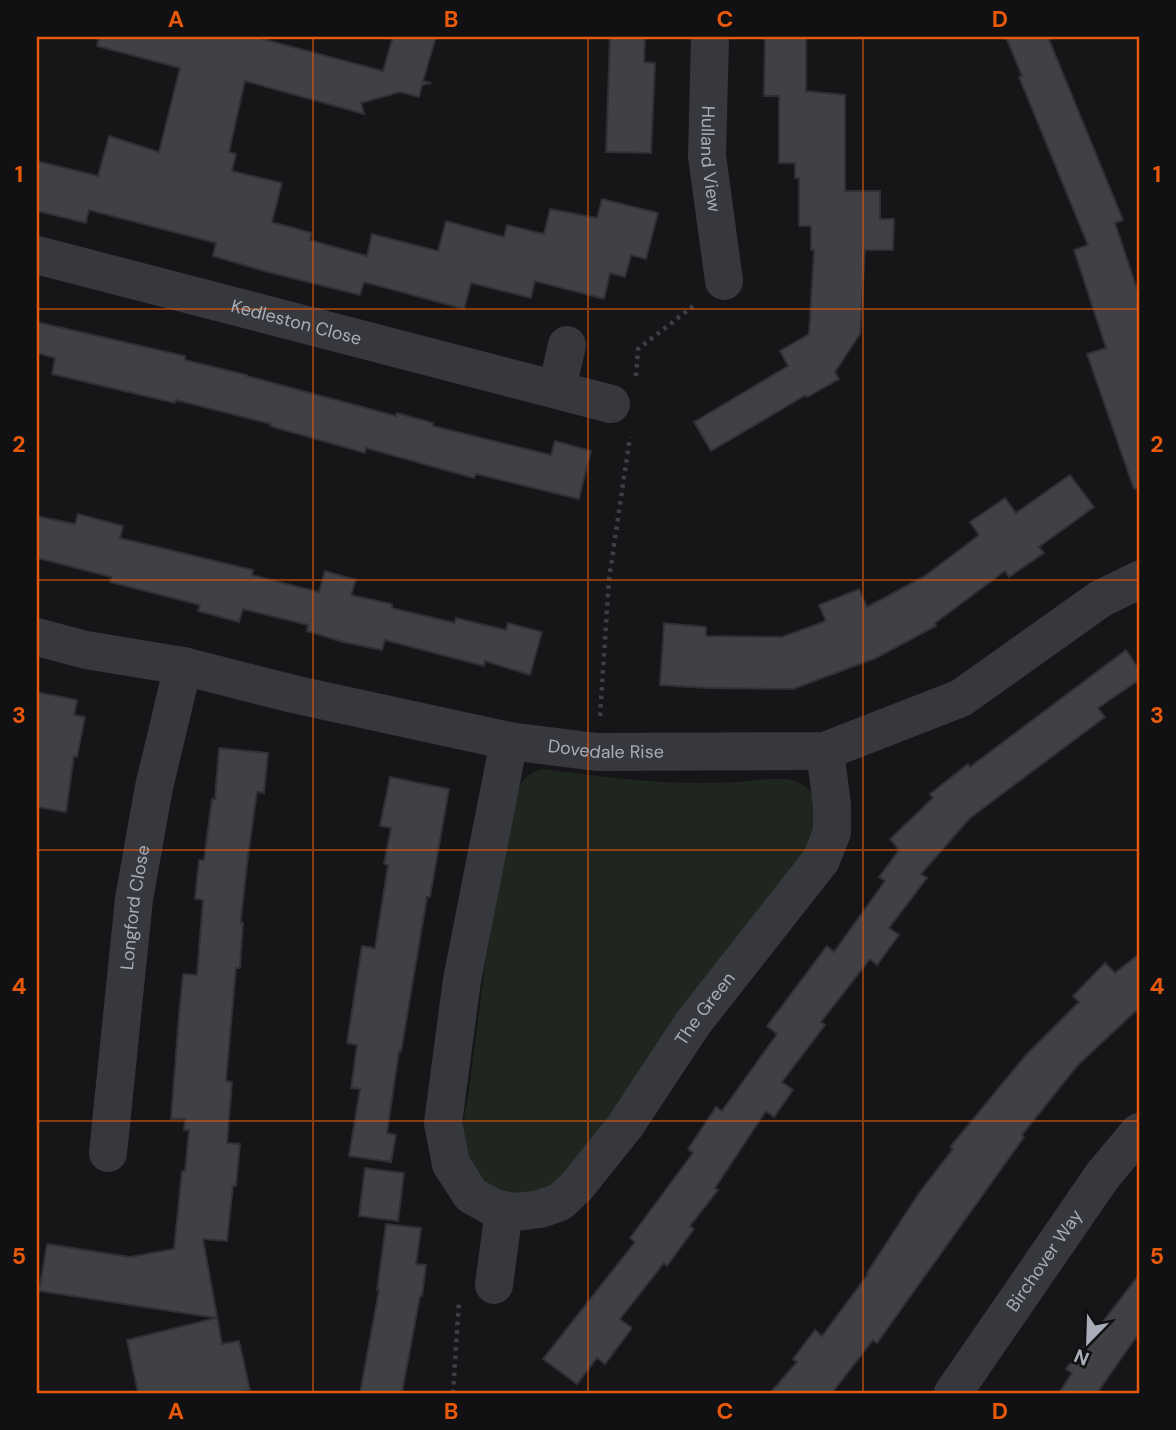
<svg xmlns="http://www.w3.org/2000/svg" width="1176" height="1430" font-family="'DM Sans',sans-serif">
<rect width="100%" height="100%" fill="#161618"/>
<path fill="#1e261f" d="M544,769C607,778 673,786 737,782C756,781 788,773 805,786C823,801 817,827 810,845L556,1190L507,1198L484,1184L470,1166L460,1138L469,1090L485,965L516,796C522,780 527,772 544,769Z"/>
<g fill="#404145" stroke="#303034" stroke-width="2">
<polygon points="99,37 255,37 383,71 393,37 436,37 423,81 431,83 422,85 419,97 400,92 361,103 364,114 245,81 229,152 236,154 232,171 282,183 272,222 312,233 310,240 367,256 372,234 438,251 446,221 504,237 507,225 544,234 550,209 597,218 602,199 658,213 646,259 631,255 625,277 610,273 604,299 535,281 531,298 471,283 464,309 364,282 360,295 264,271 213,256 216,243 89,210 86,223 37,211 37,161 98,176 109,136 159,152 180,68 97,46"/>
<polygon points="610,37 645,37 644,62 655,63 651,153 606,152"/>
<polygon points="765,37 806,38 806,91 845,95 845,191 880,191 880,219 894,219 893,250 865,250 860,334 835,372 839,379 807,397 806,395 711,451 694,422 788,366 780,351 809,334 814,250 811,250 811,226 799,226 799,178 795,178 795,163 779,163 779,96 764,96"/>
<polygon points="1006,37 1048,37 1123,220 1115,223 1139,295 1139,488 1134,489 1087,354 1106,348 1074,250 1088,245 1019,77 1022,76"/>
<polygon points="37,322 185,356 185,360 247,375 247,376 396,416 397,413 433,423 433,426 551,455 555,441 591,451 579,499 476,474 474,478 366,448 365,453 270,426 271,424 176,400 175,403 52,374 55,358 37,353"/>
<polygon points="1070,475 1094,507 1039,547 1044,553 1009,577 1005,571 935,623 936,626 876,658 793,689 706,688 660,685 664,623 706,627 706,636 782,637 826,621 819,605 859,589 867,607 925,576 979,535 970,522 1005,498 1016,513"/>
<polygon points="78,514 123,526 120,538 253,570 252,575 319,592 325,571 356,580 351,595 392,604 392,608 455,623 456,618 506,630 508,623 542,632 530,675 485,661 484,666 385,640 382,650 343,642 307,631 308,625 243,609 239,622 198,611 200,605 110,582 111,577 37,558 37,516 75,524"/>
<polygon points="1126,650 1139,669 1139,680 1098,708 1105,717 970,818 921,874 927,878 889,928 899,935 877,965 870,959 821,1022 825,1025 782,1082 793,1090 774,1117 766,1111 715,1188 718,1190 690,1226 694,1229 667,1266 664,1263 620,1319 632,1328 605,1364 597,1358 577,1384 543,1359 635,1242 630,1238 693,1153 688,1149 716,1107 722,1111 777,1034 767,1026 827,946 834,952 885,881 879,877 899,850 890,839 933,798 930,794 968,764 970,767"/>
<polygon points="37,692 77,700 74,715 85,717 77,757 74,756 66,812 37,807"/>
<polygon points="219,748 268,753 264,793 257,792 248,856 241,918 241,923 243,923 240,968 236,968 226,1081 232,1082 227,1143 240,1144 236,1186 233,1186 227,1241 203,1239 222,1344 239,1341 250,1390 235,1393 138,1393 127,1340 216,1318 39,1291 47,1244 130,1257 174,1249 182,1171 185,1171 189,1130 184,1130 185,1119 171,1119 179,1015 183,974 197,975 203,900 195,899 199,860 204,860 212,799 215,799"/>
<polygon points="390,777 449,789 430,897 427,897 401,1052 399,1051 387,1133 396,1135 391,1162 349,1156 360,1089 351,1088 357,1045 347,1043 362,946 375,948 388,865 384,864 391,828 380,826"/>
<polygon points="1139,954 1139,1008 1078,1065 1022,1135 1024,1137 877,1343 873,1340 832,1393 770,1393 797,1362 793,1359 815,1330 822,1336 868,1274 867,1273 919,1193 953,1149 950,1147 1026,1055 1079,1002 1073,996 1105,963 1115,973"/>
<polygon points="365,1168 404,1173 398,1221 359,1216"/>
<polygon points="386,1224 421,1228 416,1264 426,1265 422,1296 420,1296 402,1393 360,1393 379,1290 377,1290"/>
<polygon points="1139,1275 1139,1333 1097,1393 1059,1393 1072,1373 1066,1369"/>
</g>
<g fill="none" stroke-linecap="round" stroke-linejoin="round">
<g stroke="#3d3f44" stroke-width="4.5" stroke-dasharray="3.5 5" stroke-linecap="butt">
<polyline points="636,376 638,349 696,304"/>
<polyline points="600,716 609,579 630,437"/>
<polyline points="453,1393 459,1301"/>
</g>
<g stroke="#37383d" stroke-width="38">
<path id="s1" d="M710,37L707,156L724,281"/>
<path id="s2" d="M37,255L611,404"/>
<polyline points="557,389 567,345"/>
<path id="s3" d="M37,637L86,650L183,666L293,694L509,741L597,752L825,751L961,698L1100,599L1139,580"/>
<path id="s4" d="M509,741L462,980L443,1123L451,1164L471,1195L496,1209L517,1212L540,1209L560,1202L577,1186L625,1126L693,1023L821,860L832,832V805L825,751"/>
<path id="s5" d="M108,1153L134,899L154,787L183,666"/>
<polyline points="494,1285 504,1210"/>
<path id="s6" d="M953,1393L1103,1175L1139,1132"/>
</g>
</g>
<path fill="none" stroke="#e8590c" stroke-width="2" stroke-opacity="0.55" d="M313,37V1393M588,37V1393M863,37V1393M37,309H1139M37,580H1139M37,850H1139M37,1121H1139"/>
<g text-anchor="middle" stroke-width="5" stroke-linejoin="round" paint-order="stroke">
<g font-size="18" fill="#a8adb8" stroke="#111113">
<text dy="6" stroke="none"><textPath href="#s1" startOffset="122">Hulland View</textPath></text>
<text dy="6" stroke="none"><textPath href="#s2" startOffset="268">Kedleston Close</textPath></text>
<text dy="6" stroke="none"><textPath href="#s3" startOffset="581">Dovedale Rise</textPath></text>
<text dy="6" stroke="none"><textPath href="#s5" startOffset="247">Longford Close</textPath></text>
<text dy="6" stroke="none"><textPath href="#s4" startOffset="803">The Green</textPath></text>
<text dy="6" stroke="none"><textPath href="#s6" startOffset="161">Birchover Way</textPath></text>
</g>
</g>
<rect width="1176" height="1430" fill="none" stroke="#111113" stroke-width="77"/>
<g transform="translate(1088 1342) rotate(203)" stroke="#111113" stroke-width="5" paint-order="stroke">
<path d="M0-5L12 26L0 18L-12 26Z" fill="#a8adb8"/>
<text y="-10" font-size="19" font-weight="bold" text-anchor="middle" fill="#a8adb8">N</text>
</g>
<rect x="38" y="38" width="1100" height="1354" fill="none" stroke="#e8590c" stroke-width="2.5"/>
<g font-size="23" text-anchor="middle" font-weight="bold" fill="#e8590c">
<text x="176" y="27">A</text>
<text x="451" y="27">B</text>
<text x="725" y="27">C</text>
<text x="1000" y="27">D</text>
<text x="19" y="182">1</text>
<text x="1157" y="182">1</text>
<text x="19" y="452">2</text>
<text x="1157" y="452">2</text>
<text x="19" y="723">3</text>
<text x="1157" y="723">3</text>
<text x="19" y="994">4</text>
<text x="1157" y="994">4</text>
<text x="19" y="1264">5</text>
<text x="1157" y="1264">5</text>
<text x="176" y="1419">A</text>
<text x="451" y="1419">B</text>
<text x="725" y="1419">C</text>
<text x="1000" y="1419">D</text>
</g>
</svg>
